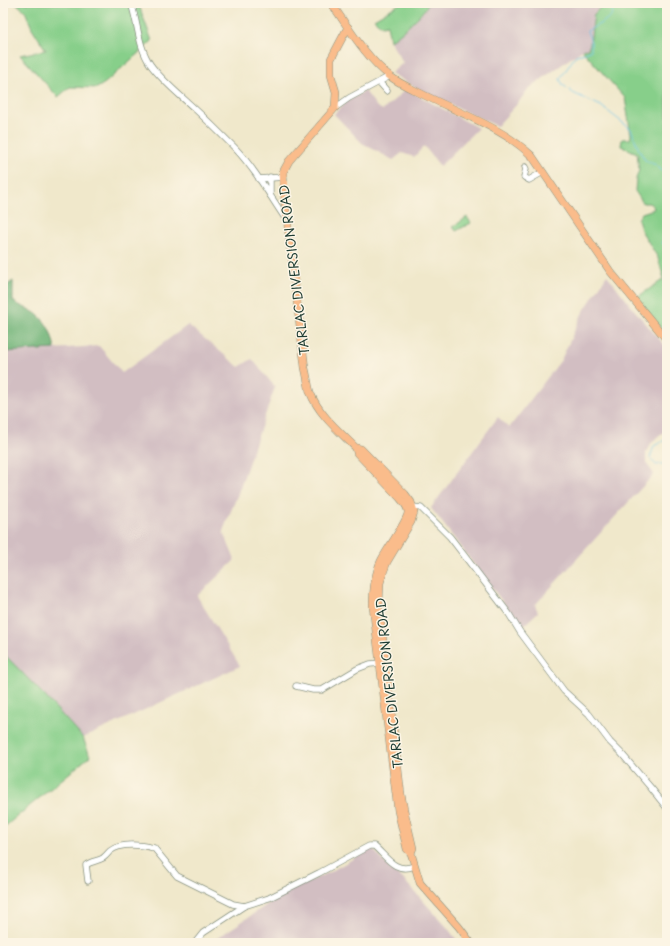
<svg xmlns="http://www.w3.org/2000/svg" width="670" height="946" font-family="'Playpen Sans',sans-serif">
<rect width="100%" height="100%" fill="#fcf5e5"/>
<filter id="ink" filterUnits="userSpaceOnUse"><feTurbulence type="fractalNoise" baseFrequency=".025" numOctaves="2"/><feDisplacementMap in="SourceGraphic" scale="8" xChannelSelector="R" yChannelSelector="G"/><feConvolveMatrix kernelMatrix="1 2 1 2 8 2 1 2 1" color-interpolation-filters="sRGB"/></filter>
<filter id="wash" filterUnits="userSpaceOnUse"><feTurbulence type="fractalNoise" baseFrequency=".012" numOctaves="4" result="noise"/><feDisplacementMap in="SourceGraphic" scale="16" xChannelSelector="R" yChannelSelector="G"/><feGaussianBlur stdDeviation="0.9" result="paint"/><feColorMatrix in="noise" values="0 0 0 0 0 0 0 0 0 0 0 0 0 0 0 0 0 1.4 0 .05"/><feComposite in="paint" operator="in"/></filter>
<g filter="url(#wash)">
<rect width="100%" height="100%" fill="#f0e8cb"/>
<g fill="#d2bec2">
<polygon points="429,3 605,3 594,14 590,44 588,49 582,50 528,89 518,103 497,126 468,113 420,90 391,73 403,63 390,41 404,30 423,12"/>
<polygon points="406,89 478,128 440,166 424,146 414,157 402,153 393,160 362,143 334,114 347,101 365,91 377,107 383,110"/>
<polygon points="607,275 635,311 667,348 667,430 657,437 649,446 646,452 646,463 654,474 535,605 538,612 522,627 431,508 498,417 509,428 561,360 582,314"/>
<polygon points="188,325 239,367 252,359 275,387 237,496 223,531 235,560 197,596 240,666 83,738 43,694 3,653 3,352 99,346 122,373"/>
<polygon points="372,848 394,873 402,878 446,926 459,943 210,943 286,892 328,873"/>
</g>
<g fill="#87cf8a" stroke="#53865f">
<polygon points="16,3 138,3 152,41 105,83 97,88 70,87 58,97 20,55 46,50 32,28 25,11"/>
<path d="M401,3H429C419,18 405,30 390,41L387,25L382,26L374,19Z"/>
<polygon points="605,3 667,3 667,336 636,298 664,279 658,258 641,230 638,219 642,213 654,209 653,206 649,203 643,203 635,191 636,179 639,170 637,153 621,146 622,139 630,139 631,135 625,98 582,50 588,49 590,44 594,14"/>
<polygon points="467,217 471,223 456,231 453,227"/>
<polygon points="3,653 43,694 83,738 90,756 3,828"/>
</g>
<path fill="#6db276" stroke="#467855" d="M13,281V301C18,305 24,307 30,310C46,318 52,332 55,349L3,352V288Z"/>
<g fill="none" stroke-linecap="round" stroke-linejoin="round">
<g stroke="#6ac4e8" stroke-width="1">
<polyline points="615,3 611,16 603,22 587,31 591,42 591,50 586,53 576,55 560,79 563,85 573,93 601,106 631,129 639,150 645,160 656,165 667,176"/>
<polyline points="667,236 662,242 667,249"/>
<polyline points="667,439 654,446 650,458 656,465 667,463"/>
</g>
</g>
</g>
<g filter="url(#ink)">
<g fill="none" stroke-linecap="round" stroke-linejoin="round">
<g stroke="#889280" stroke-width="7">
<g id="minor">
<path d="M131,3C138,23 138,46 150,64C162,81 180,95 195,109C208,121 221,134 234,147C255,169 270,196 287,221"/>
<polyline points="380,83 387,91"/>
<polyline points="335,108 349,98 390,76"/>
<polyline points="525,167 526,169 524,177 529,180 543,172"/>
<polyline points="270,177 270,195"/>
<polyline points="259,179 283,177"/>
<polyline points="413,507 421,508 450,537 509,614 520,632 564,691 589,714 610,742 621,753 651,788 667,808"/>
<polyline points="296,686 313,690 322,690 357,669 370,664 381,663"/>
<path d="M88,881L86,865C91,861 98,861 103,858C106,856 108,853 110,851C122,842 141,845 154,848L177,876L233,904L244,906L269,898L319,873L369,846H374C386,856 395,874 414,866"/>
<polyline points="195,943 203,933 244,906"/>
</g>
</g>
<g stroke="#889280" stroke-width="8">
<g id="major">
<path d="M331,3C349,28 366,58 391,77C399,83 410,88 420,93C457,112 502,127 532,156L610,271L667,340"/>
<path d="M348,27L331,59V75L336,92L335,108L289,161L283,172L285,202L305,368C307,376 308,384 310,392C319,415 339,431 356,448L361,449L405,494L411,502L414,512L411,522L387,562L383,573L380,583L379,607L401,794L404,810L413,848L411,853L420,883L459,927L471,943"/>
<path d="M356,448L357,453L400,498C403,502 408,506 408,512C408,521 386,550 381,561C374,576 373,591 373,607L396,795L398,811L407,849L411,853"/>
</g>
</g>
<use href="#minor" stroke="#fff" stroke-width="5.5"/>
<use href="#major" stroke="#fabc8b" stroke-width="7"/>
</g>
</g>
<g text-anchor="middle" stroke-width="3" stroke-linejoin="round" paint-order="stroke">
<g font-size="13" fill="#1f3d34" stroke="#fcf5e5">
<text transform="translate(294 270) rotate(-97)" y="5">TARLAC DIVERSION ROAD</text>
<text transform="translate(389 683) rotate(-96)" y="5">TARLAC DIVERSION ROAD</text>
</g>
</g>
<rect width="670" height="946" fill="none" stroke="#fcf5e5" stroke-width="16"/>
</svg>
